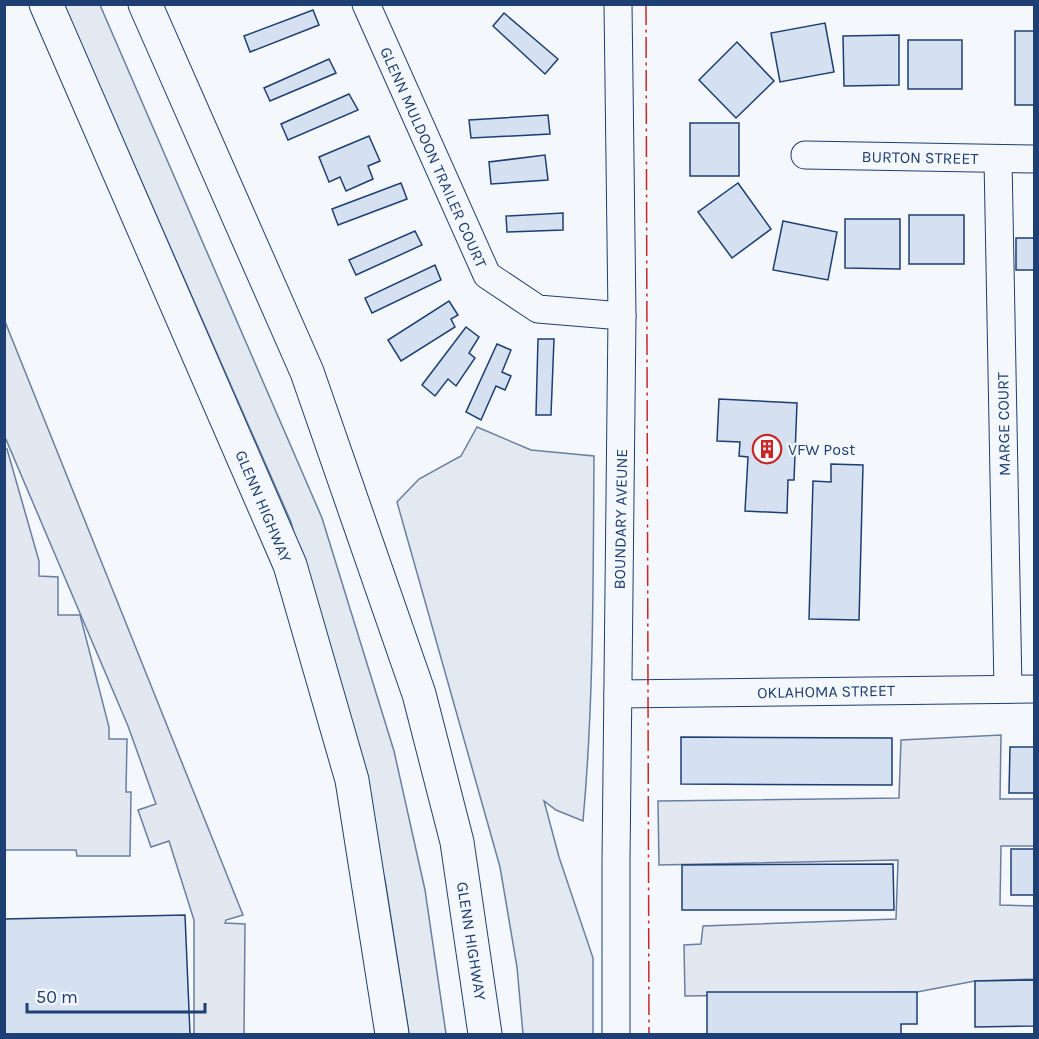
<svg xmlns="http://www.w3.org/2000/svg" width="1039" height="1039" font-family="Karla,sans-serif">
<rect width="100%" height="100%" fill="#f4f7fb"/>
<g fill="#e3e9f0" stroke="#687fa3" stroke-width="1.5">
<polygon points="64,5 100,5 322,518 394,751 425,890 446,1034 409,1034 385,880 291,522"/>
<path d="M477,427L531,450L594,456C593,578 594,700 583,821L556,810L544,801L559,857L593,958V1034H523L517,967L500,867L397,502L419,479L461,456Z"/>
</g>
<g fill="#e3e8f0" stroke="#687fa3" stroke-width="1.5">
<polygon points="4,319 243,915 226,920 225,923 245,924 244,1034 194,1034 194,920 169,841 151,847 138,810 156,804 128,726 5,437"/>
<polygon points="5,449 7,449 39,561 39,576 58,577 58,615 80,615 109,727 109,739 127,739 126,792 131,792 130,856 77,856 76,850 5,850"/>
<polygon points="1001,735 1000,799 1034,799 1034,846 1001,846 1000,905 1034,906 1034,979 975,981 917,992 685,996 684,945 701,944 703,926 896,919 898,860 659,865 658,801 899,798 901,740"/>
</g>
<g fill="#d5e0f0" stroke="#1d3f73" stroke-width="1.5">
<polygon points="313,10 319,25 250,52 244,36"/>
<polygon points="504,13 558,59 545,74 493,26"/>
<polygon points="825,23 834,72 780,82 771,33"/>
<rect x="1015" y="31" width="19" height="74"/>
<polygon points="899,35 899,85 844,86 843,36"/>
<rect x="908" y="40" width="54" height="49"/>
<polygon points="737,42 774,81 736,118 699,80"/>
<polygon points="329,59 336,73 270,101 264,88"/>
<polygon points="349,94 358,110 288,140 281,124"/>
<polygon points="548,115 550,134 471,138 469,120"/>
<rect x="690" y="123" width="49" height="53"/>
<polygon points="369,136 380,161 368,166 373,179 346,191 340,177 329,182 319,157"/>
<polygon points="545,155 548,180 491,184 489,162"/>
<polygon points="401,183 407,199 338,225 332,209"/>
<polygon points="738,183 771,229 732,258 698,212"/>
<polygon points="563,213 563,230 507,232 506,216"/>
<rect x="909" y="215" width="55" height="49"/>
<polygon points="845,219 900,219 900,269 845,268"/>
<polygon points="783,221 837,232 828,280 773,270"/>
<polygon points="415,231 422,245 356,275 349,260"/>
<rect x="1016" y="238" width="18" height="32"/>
<polygon points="435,265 441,280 372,313 365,298"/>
<polygon points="449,301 458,315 451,319 455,327 401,361 388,340"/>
<polygon points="466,327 479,337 469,353 475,358 456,386 448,379 435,396 422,385"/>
<polygon points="538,339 554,339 551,415 536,415"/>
<polygon points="497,344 511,350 502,372 511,376 505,390 496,386 481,420 466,412"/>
<polygon points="719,399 797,403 794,480 788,480 787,513 745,511 748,457 739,456 740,442 717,441"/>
<polygon points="831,464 863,465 859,620 809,619 813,481 831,482"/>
<polygon points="681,737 892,738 892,785 681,784"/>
<polygon points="1010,747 1034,747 1034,793 1009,793"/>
<rect x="1011" y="849" width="23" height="46"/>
<polygon points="893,864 894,910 682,910 682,865"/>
<polygon points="185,915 190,1034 4,1034 4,919"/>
<polygon points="1034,980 1034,1026 975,1027 975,981"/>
<polygon points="707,992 917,992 917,1024 901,1024 901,1034 707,1034"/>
</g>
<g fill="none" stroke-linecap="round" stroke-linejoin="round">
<g stroke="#1d3f73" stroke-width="29">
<g id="minor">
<polyline points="366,4 487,275 538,309 622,316"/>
<polyline points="805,155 1034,159"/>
<polyline points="998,159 1008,689"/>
<polyline points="618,694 1034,689"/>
<polyline points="616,1034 616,862 622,316 618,4"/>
</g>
</g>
<g stroke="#1d3f73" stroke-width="35">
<g id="highway">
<polyline points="46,4 290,565 352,780 392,1034"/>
<polyline points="145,4 307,372 419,694 457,842 485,1034"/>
</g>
</g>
<use href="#minor" stroke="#f4f7fb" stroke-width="27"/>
<use href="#highway" stroke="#f4f7fb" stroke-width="33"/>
<polyline stroke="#c62828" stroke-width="1.5" stroke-dasharray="21 4.5 3 4.5" stroke-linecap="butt" points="646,4 649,1034"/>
</g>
<defs>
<g id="building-ring" transform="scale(1.5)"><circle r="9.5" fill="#f4f7fb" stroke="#c62828" stroke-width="1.5"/><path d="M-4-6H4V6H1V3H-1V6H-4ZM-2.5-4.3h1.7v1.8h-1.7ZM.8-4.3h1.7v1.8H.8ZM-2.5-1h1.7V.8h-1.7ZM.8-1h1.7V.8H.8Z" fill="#c62828"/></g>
</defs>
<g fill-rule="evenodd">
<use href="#building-ring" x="767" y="449"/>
</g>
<g text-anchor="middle" stroke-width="4.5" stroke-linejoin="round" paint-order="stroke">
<g font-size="16" fill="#1d3f73" stroke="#f4f7fb">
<text transform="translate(434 157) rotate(66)" y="6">GLENN MULDOON TRAILER COURT</text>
<text transform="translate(920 157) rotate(1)" y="6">BURTON STREET</text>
<text transform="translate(1003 424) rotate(-91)" y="6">MARGE COURT</text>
<text transform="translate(264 506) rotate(67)" y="6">GLENN HIGHWAY</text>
<text transform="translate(620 519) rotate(-89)" y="6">BOUNDARY AVEUNE</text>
<text transform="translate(826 691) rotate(-1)" y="6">OKLAHOMA STREET</text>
<text transform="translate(472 941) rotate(81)" y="6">GLENN HIGHWAY</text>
</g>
<g font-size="16" fill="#1d3f73" stroke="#f4f7fb" text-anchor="start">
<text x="788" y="455">VFW Post</text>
</g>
</g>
<rect width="1039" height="1039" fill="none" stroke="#1d3f73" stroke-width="12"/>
<path d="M27 1003v9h178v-9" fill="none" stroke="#1d3f73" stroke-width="3"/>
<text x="36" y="1003" font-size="18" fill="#1d3f73" stroke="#f4f7fb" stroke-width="4.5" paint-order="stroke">50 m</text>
</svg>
